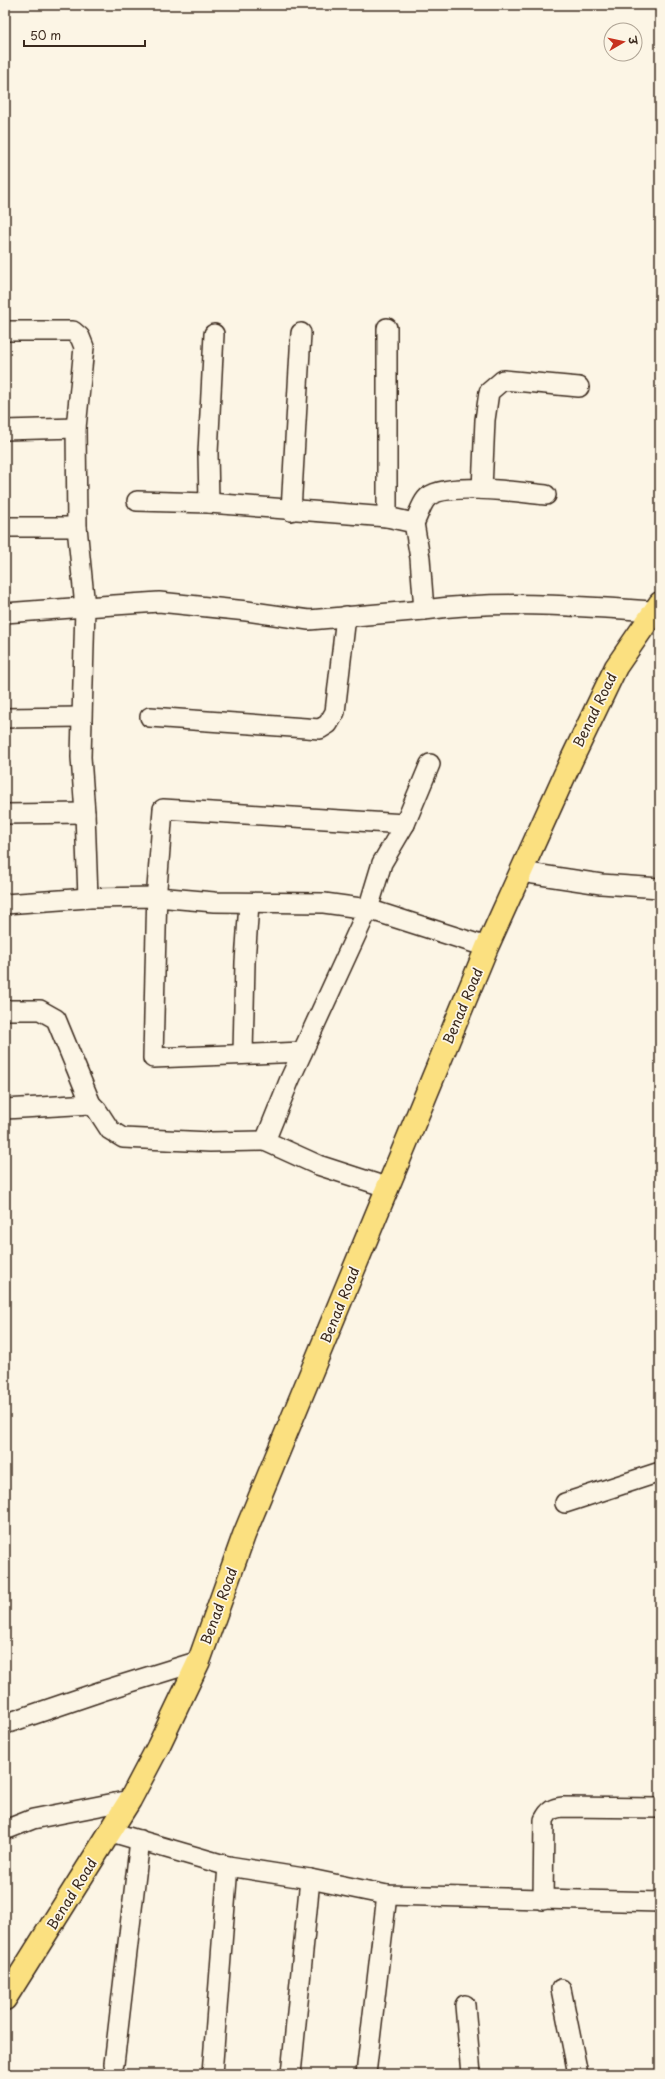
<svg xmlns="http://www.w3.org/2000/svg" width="665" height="2079" font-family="'Playpen Sans','Playpen Sans Deva',sans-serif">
<rect width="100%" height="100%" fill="#fcf5e5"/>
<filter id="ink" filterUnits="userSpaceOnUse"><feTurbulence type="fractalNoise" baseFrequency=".025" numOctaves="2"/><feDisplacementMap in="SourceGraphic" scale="8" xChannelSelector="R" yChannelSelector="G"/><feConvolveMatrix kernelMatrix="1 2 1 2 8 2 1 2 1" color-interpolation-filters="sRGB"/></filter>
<g filter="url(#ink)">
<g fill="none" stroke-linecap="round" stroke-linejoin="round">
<g stroke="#3b2a1e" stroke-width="22">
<g id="minor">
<polyline points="5,331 73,331 80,337 84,347 76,428 77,527 85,607 5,613"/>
<polyline points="5,430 76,428"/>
<polyline points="482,489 485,420 489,392 503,380 579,387"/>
<path d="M137,501L209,503L387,517L414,523L420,558L424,610C500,600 577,606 653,611"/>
<polyline points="209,503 208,453 214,334"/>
<polyline points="291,511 301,333"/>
<polyline points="387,517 387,328"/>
<path d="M414,523C418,516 421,505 426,499C442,480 523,493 546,495"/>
<polyline points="5,527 77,527"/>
<polyline points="150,717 320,729 328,724 335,712 346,616"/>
<polyline points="5,718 81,717"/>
<polyline points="430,764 405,824 382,863 368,909 487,947"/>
<polyline points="5,814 85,813"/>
<polyline points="521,872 601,884 660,888"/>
<polyline points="88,898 85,813 81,757 85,607 159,602 247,611 309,620 424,610"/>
<polyline points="5,904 88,898 157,897 214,902 324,903 368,909 290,1079 265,1141 318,1165 386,1187"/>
<polyline points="5,1010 40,1010 56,1019 91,1104"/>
<polyline points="302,1052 153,1058 157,888 163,809 405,824"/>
<polyline points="243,1054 245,962 249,903"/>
<polyline points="5,1109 91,1104 97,1110 110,1130 123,1138 210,1142 265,1141"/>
<polyline points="565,1503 660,1472"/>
<polyline points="5,1724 102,1691 199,1661"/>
<polyline points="5,1830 33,1819 130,1800"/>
<polyline points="111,1832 228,1866 310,1879 387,1895 660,1902"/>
<path d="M543,1900L544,1820C549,1810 553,1808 563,1807L658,1808"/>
<polyline points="561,1989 578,2074"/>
<polyline points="465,2005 471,2074"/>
<polyline points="114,2064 140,1840"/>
<polyline points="212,2074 228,1866"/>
<polyline points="291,2074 310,1879"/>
<polyline points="366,2074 387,1895"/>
</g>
</g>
<g stroke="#3b2a1e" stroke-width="25">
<polyline id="major" points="5,1999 130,1800 158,1747 199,1661 244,1535 487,947 571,761 616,667 660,603"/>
</g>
<use href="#minor" stroke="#fcf5e5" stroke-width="19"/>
<use href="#major" stroke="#fbe080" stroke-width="22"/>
</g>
</g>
<g text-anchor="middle" stroke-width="3.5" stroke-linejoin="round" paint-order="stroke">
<g font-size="14" fill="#3b2a1e" stroke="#fcf5e5">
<text transform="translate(595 710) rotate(-64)" y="5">Benad Road</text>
<text transform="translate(463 1006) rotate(-67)" y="5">Benad Road</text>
<text transform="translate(340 1305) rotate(-68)" y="5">Benad Road</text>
<text transform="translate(219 1606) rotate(-70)" y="5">Benad Road</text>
<text transform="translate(72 1894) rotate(-58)" y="5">Benad Road</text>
</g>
</g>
<rect width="665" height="2079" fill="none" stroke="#fcf5e5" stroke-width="20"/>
<rect x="10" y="10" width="645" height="2059" fill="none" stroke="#3b2a1e" stroke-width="1.5" filter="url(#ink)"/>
<g transform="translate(623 42) rotate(81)"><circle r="19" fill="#fcf5e5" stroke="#afa495"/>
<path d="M0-3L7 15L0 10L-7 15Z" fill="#c8321e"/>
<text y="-6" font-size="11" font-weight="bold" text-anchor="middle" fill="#3b2a1e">उ</text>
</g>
<path d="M24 40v6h121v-6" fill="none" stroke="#3b2a1e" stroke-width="2"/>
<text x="30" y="40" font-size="12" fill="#3b2a1e" stroke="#fcf5e5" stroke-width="3" paint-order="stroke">50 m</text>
</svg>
